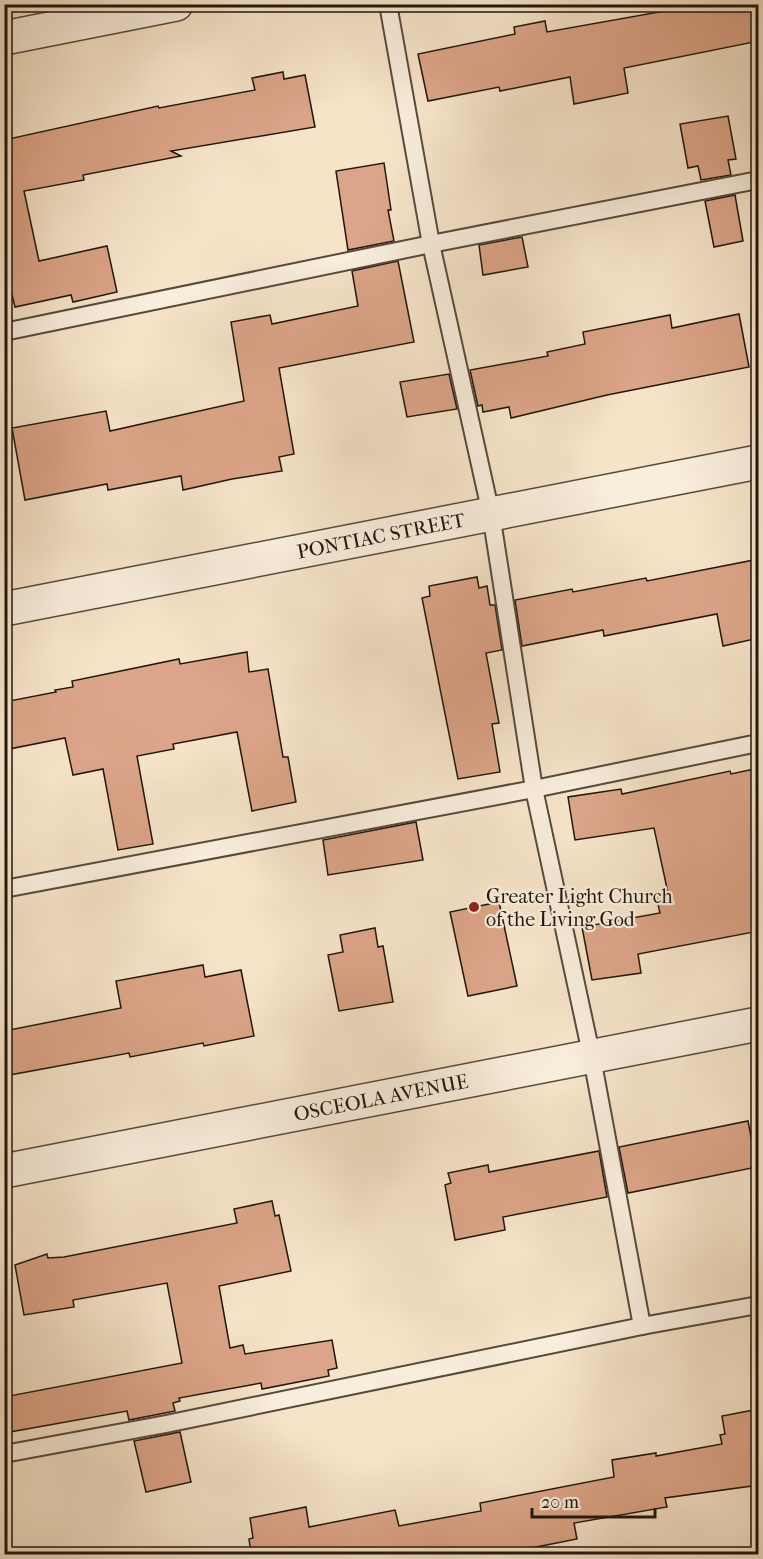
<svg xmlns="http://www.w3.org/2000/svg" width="763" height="1559" font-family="'IM FELL French Canon',serif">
<rect width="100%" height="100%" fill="#f6e4c9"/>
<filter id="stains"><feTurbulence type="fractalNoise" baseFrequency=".00333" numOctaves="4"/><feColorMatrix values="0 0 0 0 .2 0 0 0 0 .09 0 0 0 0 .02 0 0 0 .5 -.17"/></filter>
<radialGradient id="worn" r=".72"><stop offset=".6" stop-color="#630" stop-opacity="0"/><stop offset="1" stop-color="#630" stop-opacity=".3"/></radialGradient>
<g fill="#dca488" stroke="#20160e" stroke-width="1.5">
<polygon points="704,4 759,4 759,41 624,68 628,93 574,104 570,77 500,91 499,87 428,101 418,54 515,34 514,27 545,21 547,32"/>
<polygon points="283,72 284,79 305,75 315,127 171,151 181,156 83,175 84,180 24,191 39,261 107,246 117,292 73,302 71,295 15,307 4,262 4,140 158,106 159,108 255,90 252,78"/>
<polygon points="728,116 736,159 728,160 731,175 701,180 698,166 688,168 680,124"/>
<polygon points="384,163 391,210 388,210 394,241 348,250 336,171"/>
<polygon points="735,195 743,241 714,247 705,201"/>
<polygon points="522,237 528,267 483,275 479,245"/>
<polygon points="398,261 414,342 279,368 294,454 279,457 282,471 232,479 183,490 181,476 108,490 107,484 25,500 12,428 106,411 110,431 244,401 231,322 270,315 272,324 358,306 352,271"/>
<polygon points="739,314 749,367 607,395 511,418 509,407 483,412 482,405 478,406 470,370 548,356 547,352 585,344 583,332 670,315 672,328"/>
<polygon points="449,374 457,409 407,417 400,382"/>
<polygon points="759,559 759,638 723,646 717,614 604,636 603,630 522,646 515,600 572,589 573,592 646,578 647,581"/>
<polygon points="477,577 479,588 487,586 490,605 495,605 502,650 486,653 499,723 492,724 500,772 458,779 422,598 430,596 429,586"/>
<polygon points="247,652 249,672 268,669 283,757 288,757 296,802 252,811 237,732 173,744 174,749 137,756 153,844 118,850 103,769 73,775 65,738 4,750 4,702 56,692 55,690 73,687 72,681 179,659 180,664"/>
<polygon points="759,768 759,931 638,954 641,973 592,980 582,927 660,913 656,896 668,893 654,828 575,840 568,797 621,789 622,794 730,771 731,774"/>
<polygon points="416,822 423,860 328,875 323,840"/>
<polygon points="499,902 517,986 468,996 450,912"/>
<polygon points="375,928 378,947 383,946 393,1002 339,1011 328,955 343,952 340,935"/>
<polygon points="203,965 205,977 241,970 254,1036 204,1046 203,1043 130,1057 129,1053 4,1076 4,1031 121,1008 116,981"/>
<polygon points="748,1121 757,1167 628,1193 619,1147"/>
<polygon points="599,1151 607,1197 503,1217 505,1230 455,1240 445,1185 451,1183 448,1173 488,1165 489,1172"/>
<polygon points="272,1201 275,1216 279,1215 291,1271 219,1286 230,1348 243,1345 245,1354 332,1340 337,1368 328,1370 329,1376 262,1389 261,1383 179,1398 180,1401 173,1403 175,1411 129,1420 127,1411 4,1433 4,1397 182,1363 167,1283 73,1300 74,1307 24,1315 15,1265 47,1254 48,1258 64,1257 237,1223 234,1209"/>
<polygon points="759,1409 759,1485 665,1498 667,1507 574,1523 577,1539 501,1554 251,1554 249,1539 253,1538 250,1518 306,1507 309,1527 395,1510 399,1526 481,1511 480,1503 614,1477 612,1460 656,1453 656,1456 722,1444 720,1435 725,1434 722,1416"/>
<polygon points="180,1432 191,1482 146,1492 134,1441"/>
</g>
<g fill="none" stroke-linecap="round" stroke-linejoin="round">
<g stroke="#564a3d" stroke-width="20">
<g id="lane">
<polyline points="388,4 431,244 491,514 534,789 592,1058 642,1326"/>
<polyline points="4,332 431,244 758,180"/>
<polyline points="4,889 534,789 758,743"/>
<polyline points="4,1454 166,1424 642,1326 758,1305"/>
</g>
</g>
<g stroke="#564a3d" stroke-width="36">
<g id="street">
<polyline points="4,38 176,4"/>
<path id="s1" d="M4,609L758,462"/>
<path id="s2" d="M4,1171L758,1024"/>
</g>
</g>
<use href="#lane" stroke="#f9eddc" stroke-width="16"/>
<use href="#street" stroke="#f9eddc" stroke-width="33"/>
</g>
<circle fill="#8f2418" stroke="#f9eddc" stroke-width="2" cx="474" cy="907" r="6"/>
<g text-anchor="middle" stroke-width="4.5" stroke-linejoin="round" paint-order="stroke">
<g font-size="20" fill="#20160e" stroke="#f9eddc">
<text dy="7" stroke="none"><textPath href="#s1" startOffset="384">PONTIAC STREET</textPath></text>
<text dy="7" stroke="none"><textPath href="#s2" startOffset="384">OSCEOLA AVENUE</textPath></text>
</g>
<g font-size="20" fill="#20160e" stroke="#f9eddc" text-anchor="start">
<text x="486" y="903">Greater Light Church<tspan x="486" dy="23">of the Living God</tspan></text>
</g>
</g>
<rect width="763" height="1559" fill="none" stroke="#f6e4c9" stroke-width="24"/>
<rect x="6" y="6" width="751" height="1547" fill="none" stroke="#20160e" stroke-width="3"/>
<rect x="12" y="12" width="739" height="1535" fill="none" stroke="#20160e" stroke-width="1.5"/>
<path d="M532 1508v9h123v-9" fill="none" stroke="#20160e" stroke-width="3"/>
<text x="541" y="1508" font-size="18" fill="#20160e" stroke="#f9eddc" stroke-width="4.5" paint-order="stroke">20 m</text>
<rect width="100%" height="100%" filter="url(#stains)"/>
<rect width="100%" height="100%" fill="url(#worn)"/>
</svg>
